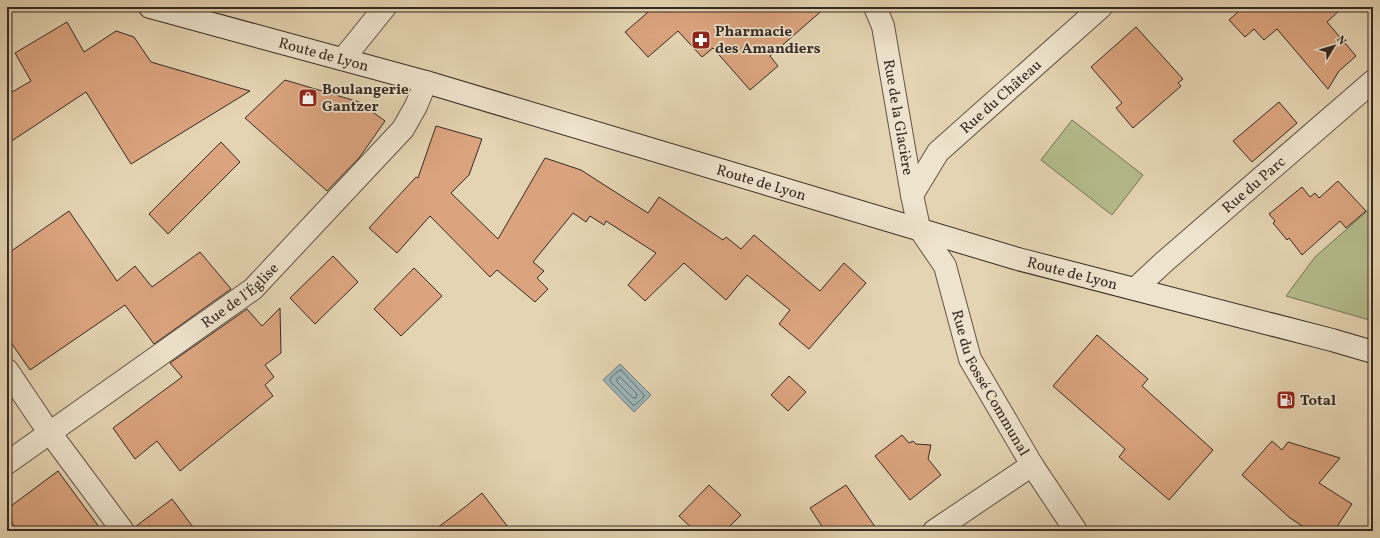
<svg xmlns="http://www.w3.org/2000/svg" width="1380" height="538" font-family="Vollkorn,serif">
<rect width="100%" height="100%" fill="#e5d4b2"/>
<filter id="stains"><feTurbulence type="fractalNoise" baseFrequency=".005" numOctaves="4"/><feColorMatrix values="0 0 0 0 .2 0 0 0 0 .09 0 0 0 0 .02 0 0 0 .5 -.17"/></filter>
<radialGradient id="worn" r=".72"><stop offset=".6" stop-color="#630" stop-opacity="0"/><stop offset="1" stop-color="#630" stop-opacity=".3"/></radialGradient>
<g fill="#b5bc8c" stroke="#767358">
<polygon points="1072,120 1143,175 1112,215 1041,160"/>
<polygon points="1373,206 1373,321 1286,296 1315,257"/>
</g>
<polygon fill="#9cb5b9" stroke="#737d7d" points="620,364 651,395 634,412 603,380"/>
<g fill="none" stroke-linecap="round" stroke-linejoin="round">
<g stroke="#69706e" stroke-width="1">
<path d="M621,370L644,395V397L635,405H633L610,381C610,377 617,371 621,370Z"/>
<polygon points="619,377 621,378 637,394 636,398 633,398 617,382 617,379"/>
</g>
</g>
<g fill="#dba47f" stroke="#362a23">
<polygon points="654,7 826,7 770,56 778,66 750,90 713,48 702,57 678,31 648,57 625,32"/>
<polygon points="1236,7 1343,7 1327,22 1356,56 1339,71 1328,89 1277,29 1264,40 1254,29 1245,37 1229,20 1239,11"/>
<polygon points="67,22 84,52 116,31 134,37 151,62 250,91 131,164 86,92 7,144 7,95 31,81 15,53"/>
<polygon points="1136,27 1183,79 1178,83 1181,86 1133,128 1116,108 1122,103 1091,67"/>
<polygon points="285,80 359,102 385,121 359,158 327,191 245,118"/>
<polygon points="1279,102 1297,123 1252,162 1233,141"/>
<polygon points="436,126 482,139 469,175 451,193 498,239 545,158 581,170 648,213 659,197 723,240 726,237 741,249 754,235 820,291 844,263 866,283 809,349 779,324 790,310 747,275 726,300 684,263 645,301 628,285 656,253 606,221 604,225 590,216 586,222 573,213 533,262 544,271 537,278 548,289 535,302 497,270 490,277 430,216 397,253 369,228 416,177 418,178"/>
<polygon points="221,142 240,162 168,234 149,214"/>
<polygon points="1338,181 1366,211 1346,228 1340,221 1302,255 1289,238 1287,240 1273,223 1275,221 1269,214 1302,187 1310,197 1315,193 1319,198"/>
<polygon points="69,211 117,281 135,266 152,287 200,252 231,289 154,344 125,305 30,370 7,337 7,254"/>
<polygon points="333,256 358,282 315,324 290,298"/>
<polygon points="414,268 442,296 401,336 374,309"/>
<polygon points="280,308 281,353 265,365 274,377 265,385 273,396 180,471 157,441 135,459 113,428 182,377 170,363 247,309 262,326"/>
<polygon points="1097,335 1148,379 1142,386 1213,450 1169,500 1119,457 1125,449 1053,386"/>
<polygon points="789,376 806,392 788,411 771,395"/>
<polygon points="902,435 909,443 913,441 916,444 931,445 928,459 941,475 910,500 875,456"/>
<polygon points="1272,441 1282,450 1288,442 1340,458 1319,483 1352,504 1334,531 1310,531 1290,518 1242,475"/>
<polygon points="58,471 102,531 18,531 7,516 7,509"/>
<polygon points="709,485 741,515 725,531 695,531 679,516"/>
<polygon points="846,485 878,531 825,531 810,508"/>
<polygon points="482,493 511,531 433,531 465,507"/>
<polygon points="172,499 196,531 135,531 135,527"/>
</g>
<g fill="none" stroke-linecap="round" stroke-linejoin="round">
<g stroke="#625447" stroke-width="24">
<g id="minor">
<path id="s1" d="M875,7L883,26L912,195L919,228L945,266L970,359L1032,465L1076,531"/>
<polyline points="343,59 385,7"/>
<path id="s2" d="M912,195L938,152L1101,7"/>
<path id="s3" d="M1135,289L1164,262L1373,81"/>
<polyline points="7,370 42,422 123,531"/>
<path id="s4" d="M7,463L253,289L403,129L416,106L426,82"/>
<polyline points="934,531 1032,465"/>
</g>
</g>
<g stroke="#362a23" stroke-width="24">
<g id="secondary">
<path id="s5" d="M150,7L426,82L1018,259L1332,340L1373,352"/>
</g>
</g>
<use href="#minor" stroke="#eee3cd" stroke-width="22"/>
<use href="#secondary" stroke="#eee3cd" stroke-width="22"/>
</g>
<defs>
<g id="pharmacy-square" transform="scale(1)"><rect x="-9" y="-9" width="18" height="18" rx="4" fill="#8f2418" stroke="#eee3cd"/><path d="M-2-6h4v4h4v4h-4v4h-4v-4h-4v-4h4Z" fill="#fff"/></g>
<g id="shop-square" transform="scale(1)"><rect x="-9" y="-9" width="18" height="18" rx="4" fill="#8f2418" stroke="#eee3cd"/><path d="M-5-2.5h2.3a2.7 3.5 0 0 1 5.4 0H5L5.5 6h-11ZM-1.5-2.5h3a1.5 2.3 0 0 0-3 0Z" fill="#fff"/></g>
<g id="fuel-square" transform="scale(1)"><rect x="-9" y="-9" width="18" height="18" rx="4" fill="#8f2418" stroke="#eee3cd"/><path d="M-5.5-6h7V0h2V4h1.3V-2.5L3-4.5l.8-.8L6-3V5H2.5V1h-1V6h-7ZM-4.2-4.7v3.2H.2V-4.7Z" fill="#fff"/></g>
</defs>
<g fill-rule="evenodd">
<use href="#pharmacy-square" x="701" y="40"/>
<use href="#shop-square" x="308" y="98"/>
<use href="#fuel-square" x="1286" y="400"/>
</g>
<g text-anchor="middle" stroke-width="3.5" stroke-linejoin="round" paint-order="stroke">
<g font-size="15" font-weight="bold" fill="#362a23" stroke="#eee3cd" text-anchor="start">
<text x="715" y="36">Pharmacie<tspan x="715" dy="17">des Amandiers</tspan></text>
<text x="322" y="94">Boulangerie<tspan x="322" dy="17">Gantzer</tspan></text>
<text x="1300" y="405">Total</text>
</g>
<g font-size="15" fill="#362a23" stroke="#eee3cd">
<text dy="5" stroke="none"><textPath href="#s5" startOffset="180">Route de Lyon</textPath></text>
<text dy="5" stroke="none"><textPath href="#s2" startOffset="134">Rue du Château</textPath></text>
<text dy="5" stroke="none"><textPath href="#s1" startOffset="113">Rue de la Glacière</textPath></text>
<text dy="5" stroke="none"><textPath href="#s5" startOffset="636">Route de Lyon</textPath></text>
<text dy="5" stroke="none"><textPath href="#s3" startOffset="158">Rue du Parc</textPath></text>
<text dy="5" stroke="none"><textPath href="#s5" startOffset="960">Route de Lyon</textPath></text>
<text dy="5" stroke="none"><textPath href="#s4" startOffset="287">Rue de l'Église</textPath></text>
<text dy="5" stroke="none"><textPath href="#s1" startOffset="398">Rue du Fossé Communal</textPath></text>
</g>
</g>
<rect width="1380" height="538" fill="none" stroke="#e5d4b2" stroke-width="24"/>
<rect x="8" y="8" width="1364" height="522" fill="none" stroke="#362a23" stroke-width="2"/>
<rect x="12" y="12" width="1356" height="514" fill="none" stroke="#362a23"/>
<g transform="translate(1334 46) rotate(52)" stroke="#eee3cd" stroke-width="3" paint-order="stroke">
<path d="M0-3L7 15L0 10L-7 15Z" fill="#362a23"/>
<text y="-6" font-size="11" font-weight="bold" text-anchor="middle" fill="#362a23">N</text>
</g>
<rect width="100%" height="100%" filter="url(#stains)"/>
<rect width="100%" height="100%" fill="url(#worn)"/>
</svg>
